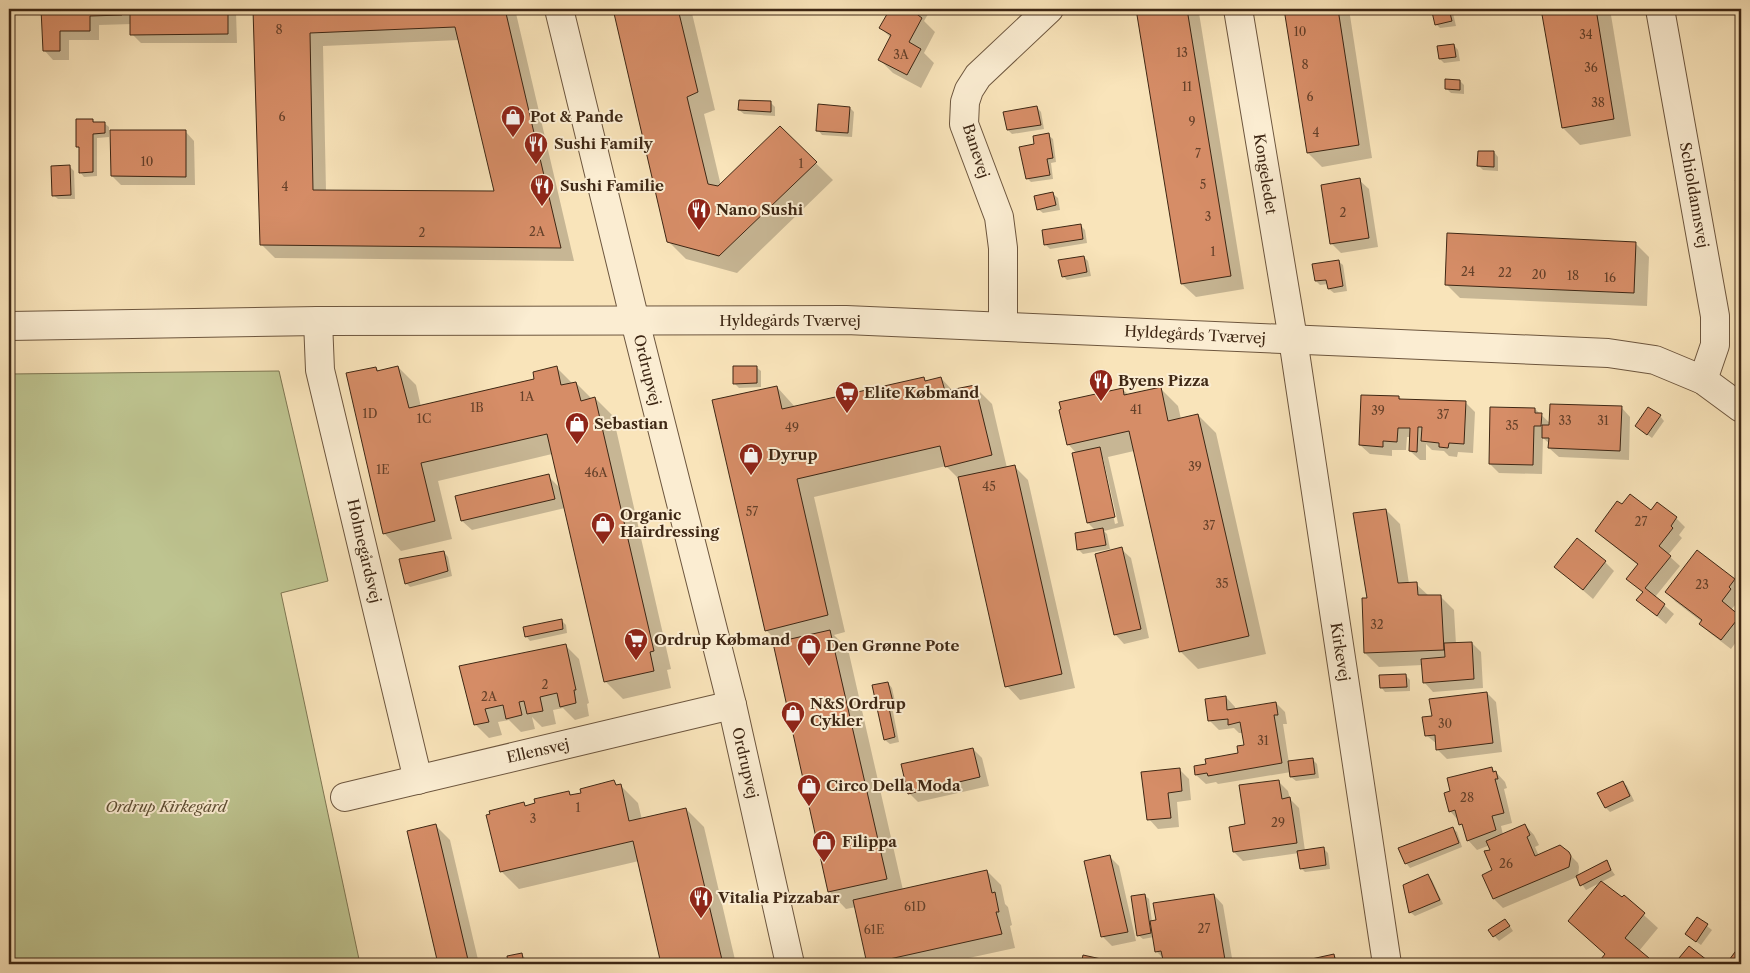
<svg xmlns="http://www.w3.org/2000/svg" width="1750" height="973" font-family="'Libre Caslon Text',serif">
<rect width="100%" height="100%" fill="#f9e4ba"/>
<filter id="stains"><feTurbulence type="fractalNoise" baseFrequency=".004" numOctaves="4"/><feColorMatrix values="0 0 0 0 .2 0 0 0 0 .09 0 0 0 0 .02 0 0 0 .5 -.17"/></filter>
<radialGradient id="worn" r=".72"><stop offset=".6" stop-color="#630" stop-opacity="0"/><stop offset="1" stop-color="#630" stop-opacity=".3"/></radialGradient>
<polygon fill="#bec490" stroke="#7e7652" points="279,371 328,581 281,593 360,964 9,964 9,374"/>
<g fill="#0003" fill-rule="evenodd">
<polygon points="43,9 233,9 236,12 237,43 141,43 132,34 132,24 99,25 99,40 69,40 69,60 53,60 44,50"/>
<path d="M254,9H515L574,261L275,258L261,244ZM460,40L495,192L326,191L323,46Z"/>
<polygon points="614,9 691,9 715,110 704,114 721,186 780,128 833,180 737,273 686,259 668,241"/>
<polygon points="891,9 931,9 924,21 935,32 924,53 934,63 921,88 893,73 879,59 891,38 881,28"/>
<polygon points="1137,9 1195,9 1199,13 1244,289 1196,297 1182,284"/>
<polygon points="1285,9 1349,9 1372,158 1322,167 1308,153"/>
<polygon points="1431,9 1452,9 1456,26 1440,28 1436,24"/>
<polygon points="1542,9 1610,9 1631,136 1580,145 1563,128"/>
<polygon points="1454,45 1458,50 1460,61 1444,63 1440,59"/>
<polygon points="1460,81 1464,85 1464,94 1451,93 1446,88"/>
<polygon points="770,102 775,107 775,116 744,114 739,110"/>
<polygon points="1037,107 1041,112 1044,129 1012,134 1008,130"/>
<polygon points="850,108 854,112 852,137 822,135 818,130"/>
<polygon points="92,120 95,123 104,123 109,127 109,137 97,138 97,176 84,177 80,172 80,149 77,146"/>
<polygon points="185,131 194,141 195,185 121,185 112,176"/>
<polygon points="1048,135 1053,139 1056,162 1051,163 1053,179 1031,182 1027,178 1036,145"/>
<polygon points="1494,152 1498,157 1498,171 1483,170 1479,166"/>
<polygon points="9,165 15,171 14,205 9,205"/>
<polygon points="70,167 74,171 75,199 58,199 53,195"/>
<polygon points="1359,180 1369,189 1378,247 1341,253 1331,243"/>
<polygon points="1053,194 1058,198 1060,210 1043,213 1038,209"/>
<polygon points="1081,226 1085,230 1087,243 1050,249 1045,244"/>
<polygon points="1635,243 1649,257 1647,306 1460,298 1446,284"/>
<polygon points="1084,257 1088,261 1091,276 1067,280 1063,276"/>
<polygon points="1338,261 1343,265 1347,291 1334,293 1329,289 1328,284 1320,285 1316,281"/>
<polygon points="398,367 416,385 421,407 535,380 557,368 573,384 576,383 592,399 595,398 613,416 671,669 667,670 671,688 623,699 606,682 565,508 472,530 462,521 548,476 560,488 552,454 438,481 452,539 401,551 384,533 376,368 380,372"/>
<polygon points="756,367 761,371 761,387 739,388 734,383"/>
<polygon points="941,378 953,391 974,386 992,404 1007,468 1014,466 1028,480 1075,688 1020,700 1007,686 960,480 946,466 814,497 845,632 834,635 848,649 903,890 987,871 1001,885 1005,904 1008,907 1012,925 1010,926 1015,948 941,964 869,964 856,907 846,909 829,891 779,643 766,630 777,387 795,407 923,379 926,382"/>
<path d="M1160,388L1178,406L1181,419L1198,415L1216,433L1266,654L1198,669L1180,651L1134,451L1108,457L1124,526L1104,531L1107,534L1110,549L1083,554L1078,549L1096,531L1088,523L1077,454L1068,444L1122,389L1129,395ZM1101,458H1103L1118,523L1115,524Z"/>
<polygon points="1399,397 1402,400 1466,403 1475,412 1473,453 1458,452 1457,457 1449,456 1444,451 1432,450 1426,444 1426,460 1420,460 1410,451 1411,437 1407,437 1406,450 1392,450 1392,456 1370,454 1360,445"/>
<polygon points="1621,407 1630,417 1629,460 1559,457 1549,448 1550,444 1543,438 1542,474 1499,473 1490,464 1535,409 1551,424"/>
<polygon points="1660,416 1664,421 1652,438 1641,430"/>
<polygon points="1386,510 1400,524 1409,584 1416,584 1429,596 1440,596 1454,610 1456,644 1472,643 1481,652 1483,688 1433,692 1424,682 1423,665 1379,667 1365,653 1368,599"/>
<polygon points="1651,512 1676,518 1685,527 1679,535 1682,538 1668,555 1680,566 1655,597 1674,614 1666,624 1638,600 1644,593 1627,579 1638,565 1606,540 1597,531"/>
<polygon points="1121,549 1131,558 1149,638 1124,644 1115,634"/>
<polygon points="444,552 448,557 452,576 410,587 406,583"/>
<polygon points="1605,562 1614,571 1593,599 1556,567"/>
<polygon points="1734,580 1741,587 1741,592 1738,596 1740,599 1731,610 1741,618 1741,635 1731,649 1710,633 1701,624 1702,622 1676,602 1666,592"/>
<polygon points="561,620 566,625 567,633 530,641 526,636"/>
<polygon points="565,645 579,659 589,703 587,704 589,716 575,720 563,708 553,710 556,724 542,727 532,717 535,729 521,732 509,720 498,722 502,735 489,738 475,724 460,667"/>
<polygon points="1405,675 1410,680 1410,691 1385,692 1381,687"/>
<polygon points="888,683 892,688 896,706 892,707 899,742 890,744 885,740"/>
<polygon points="1487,693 1496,702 1502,752 1447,759 1438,750 1437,744 1426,735 1433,717"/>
<polygon points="1226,697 1235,707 1235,710 1276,703 1285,712 1287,724 1283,724 1289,763 1313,760 1317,764 1319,778 1296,781 1291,777 1291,772 1218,784 1216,782 1206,784 1196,775 1240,754 1245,746 1243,733 1239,733 1234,728 1219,730 1210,721 1206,700"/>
<polygon points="973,749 982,758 989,786 918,802 909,793"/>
<polygon points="1492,768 1505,782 1507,788 1504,789 1512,823 1501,826 1503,835 1525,825 1534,835 1539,845 1535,847 1539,856 1568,853 1578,863 1579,867 1578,877 1606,862 1615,875 1586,890 1577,877 1503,908 1494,899 1494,870 1492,850 1490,845 1477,850 1468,840 1465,828 1450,811"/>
<polygon points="1179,769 1189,779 1191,800 1177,802 1179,827 1158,829 1149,819"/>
<polygon points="614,782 618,786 620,785 638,803 642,820 686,809 704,827 736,964 662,964 639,861 519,889 501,871 524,804 527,807 569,793 572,796"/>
<polygon points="1279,782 1288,791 1290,799 1299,808 1305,851 1323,848 1328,853 1330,869 1305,872 1301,868 1299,853 1243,861 1234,852 1246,825"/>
<polygon points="1622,782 1627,786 1634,801 1610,812 1606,808 1599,793"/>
<polygon points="436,826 450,840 479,964 439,964 408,832"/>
<polygon points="1452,828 1457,832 1462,847 1410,868 1406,863"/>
<polygon points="1110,857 1119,866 1136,941 1112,946 1103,937 1086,862"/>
<polygon points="1428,876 1432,880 1443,904 1415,916 1410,912"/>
<polygon points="1144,895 1149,899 1152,922 1158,921 1214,895 1223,905 1233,964 1165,964 1164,959 1156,951 1154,937 1143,939 1138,935"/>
<polygon points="1624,897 1658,928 1639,951 1654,964 1599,964 1606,955 1569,921 1622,899"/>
<polygon points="1698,919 1712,930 1701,945 1691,938"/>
<polygon points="1509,925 1513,931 1499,941 1490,931"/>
<polygon points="521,954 526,959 527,964 509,964 508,957"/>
<polygon points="1334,955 1338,960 1339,964 1300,964 1300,963"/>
</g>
<g fill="#d68d67" stroke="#3e2714" fill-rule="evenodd">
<polygon points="41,9 122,9 122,15 90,16 90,31 60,31 60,51 43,51"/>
<polygon points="130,9 228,9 228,34 130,35"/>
<path d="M253,9H505L561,248L260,245ZM455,27L494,191L313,190L310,33Z"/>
<polygon points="613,9 678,9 698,92 687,97 708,184 718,186 780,126 817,162 719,256 667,242"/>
<polygon points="890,9 910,9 922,18 909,42 921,49 907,75 878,60 891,35 879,28"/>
<polygon points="1136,9 1187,9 1231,276 1181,284"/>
<polygon points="1284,9 1338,9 1359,145 1307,153"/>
<polygon points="1430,9 1449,9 1452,21 1435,25 1432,12 1431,12"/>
<polygon points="1541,9 1596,9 1614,119 1562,128"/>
<polygon points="1454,44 1456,57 1439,59 1437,46"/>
<polygon points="1445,79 1460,80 1460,90 1445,89"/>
<polygon points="739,100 771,101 771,112 738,110"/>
<polygon points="818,104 850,107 848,133 816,131"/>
<polygon points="1037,106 1041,125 1007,130 1003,112"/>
<polygon points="76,119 93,119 93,122 105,122 105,133 93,134 93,172 79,173 79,147 76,147"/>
<polygon points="110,130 186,130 186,177 111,176"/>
<polygon points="1049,133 1053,158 1047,159 1050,175 1026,179 1019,147 1034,144 1033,136"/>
<polygon points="1478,151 1494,151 1494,167 1477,166"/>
<polygon points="70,165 71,195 52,196 51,166"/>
<polygon points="1741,174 1741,187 1735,180"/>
<polygon points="1360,178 1369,238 1330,244 1321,185"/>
<polygon points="1053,192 1056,205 1037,210 1034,196"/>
<polygon points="1081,224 1083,239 1044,245 1042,230"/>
<polygon points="1447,233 1636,242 1634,293 1445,285"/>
<polygon points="1084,256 1087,272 1062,277 1058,260"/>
<polygon points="1339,260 1343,286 1328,289 1326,280 1315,281 1312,264"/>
<polygon points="398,366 409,408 534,379 533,372 557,366 561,385 576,382 581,401 595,397 654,651 650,652 654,671 604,682 547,434 421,463 435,521 383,534 346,373 376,367 377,371"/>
<polygon points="733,366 757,366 757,383 733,384"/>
<polygon points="924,377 925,381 941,377 945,391 975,385 992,455 945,467 940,446 797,479 828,615 765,631 712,400 777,386 782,409"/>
<polygon points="1161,387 1168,421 1198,414 1249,636 1179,652 1129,431 1067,445 1059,410 1061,409 1059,402 1123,388 1124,395"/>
<polygon points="1361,395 1399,396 1399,399 1466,401 1464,444 1449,443 1448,448 1439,447 1439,443 1421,441 1422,427 1418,427 1417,452 1409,451 1410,428 1398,428 1397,442 1383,441 1383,447 1359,445"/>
<polygon points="1550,404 1622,406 1620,451 1548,448 1549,438 1542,438 1542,425 1549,425"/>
<polygon points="1490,407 1535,408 1535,413 1542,413 1541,426 1534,426 1533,465 1489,464"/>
<polygon points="1648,407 1661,415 1647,435 1635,426"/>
<polygon points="1100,447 1115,517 1087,523 1072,453"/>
<polygon points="1015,465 1062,674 1005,687 958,477"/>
<polygon points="549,474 555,499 461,521 455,496"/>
<polygon points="1630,494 1651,510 1657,502 1677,517 1671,526 1673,528 1659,546 1671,556 1645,588 1665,604 1657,616 1636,600 1643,592 1626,579 1638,564 1595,531 1617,501 1622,504"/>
<polygon points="1386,509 1398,583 1417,582 1418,595 1441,595 1444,650 1364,653 1362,598 1367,598 1353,513"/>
<polygon points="1103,528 1106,545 1077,550 1075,533"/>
<polygon points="1577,538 1606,561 1583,590 1554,567"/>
<polygon points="1122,547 1141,629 1114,635 1095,554"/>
<polygon points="1697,550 1735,579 1729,587 1731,589 1722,601 1740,616 1721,640 1699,624 1702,620 1665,592"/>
<polygon points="444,551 448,571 405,584 399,559"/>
<polygon points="562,619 563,629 525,637 523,627"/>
<polygon points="830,630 887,879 828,892 773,643"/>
<polygon points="1472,642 1474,679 1423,683 1421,659 1445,657 1444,643"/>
<polygon points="566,644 576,690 574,690 576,703 560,707 557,693 540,697 543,711 527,714 524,701 519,702 522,715 506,719 503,705 485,709 489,722 474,725 459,666"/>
<polygon points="1406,674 1407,687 1380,688 1379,675"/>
<polygon points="888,682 893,702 888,703 895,737 884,740 872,685"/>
<polygon points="1487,692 1493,743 1436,750 1435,735 1425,736 1422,717 1432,716 1429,699"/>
<polygon points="1226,696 1227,710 1276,702 1278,715 1274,715 1282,763 1208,776 1207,773 1195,775 1194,766 1206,764 1205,759 1238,753 1237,746 1244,745 1240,722 1228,725 1228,719 1208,721 1205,699"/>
<polygon points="973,748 980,777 908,794 901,764"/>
<polygon points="1313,758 1315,774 1290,777 1288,761"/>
<polygon points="1741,763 1741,774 1736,770"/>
<polygon points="1492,767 1493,772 1496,771 1498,779 1495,779 1504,813 1492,816 1496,830 1467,841 1462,824 1459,825 1455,810 1449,812 1444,793 1450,791 1447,778"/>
<polygon points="1180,768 1182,791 1168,793 1171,818 1147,820 1141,772"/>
<polygon points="614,780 616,785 621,784 629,821 686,808 723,964 661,964 633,841 500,872 486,815 490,814 489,811 524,802 525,806 535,803 534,799 569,791 570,795 581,793 580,789"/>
<polygon points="1279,780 1282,799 1290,797 1297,843 1233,852 1229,827 1245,824 1239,785"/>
<polygon points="1623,781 1630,796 1605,808 1597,793"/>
<polygon points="436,824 469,964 438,964 407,831"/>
<polygon points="1525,824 1530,835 1527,837 1535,856 1560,845 1569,852 1571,856 1569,867 1493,899 1482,875 1492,870 1484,851 1490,850 1486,841"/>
<polygon points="1453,827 1459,843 1405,864 1398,848"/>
<polygon points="1324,847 1326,865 1300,869 1297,851"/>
<polygon points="1110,855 1128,932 1101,937 1084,861"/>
<polygon points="1607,860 1611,870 1580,886 1576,876"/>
<polygon points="987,870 992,893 995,892 999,912 996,912 1002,934 867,964 853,900"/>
<polygon points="1428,874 1440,900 1409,913 1403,885"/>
<polygon points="1601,881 1622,897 1624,895 1645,913 1625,938 1649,958 1644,964 1597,964 1605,954 1568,921"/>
<polygon points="1145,894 1151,933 1137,936 1131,896"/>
<polygon points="1214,894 1225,960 1199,964 1164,964 1161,951 1155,952 1150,921 1156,920 1153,903"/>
<polygon points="1697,917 1708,924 1696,942 1685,934"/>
<polygon points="1505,919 1510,926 1493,937 1488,930"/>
<polygon points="1741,944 1741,964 1726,964"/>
<polygon points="1689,946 1712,964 1674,964"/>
<polygon points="522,953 524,964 508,964 507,956"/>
<polygon points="1334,954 1336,964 1299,964 1298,962"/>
<polygon points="1083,955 1124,964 1081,964"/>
</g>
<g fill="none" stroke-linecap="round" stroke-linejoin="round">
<g stroke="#6d563e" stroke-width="30">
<g id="minor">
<polyline points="559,9 635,321 732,705 790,964"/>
<polyline points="1238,9 1293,339 1387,964"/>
<polyline points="1660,9 1715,316 1715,345 1703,380"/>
<polyline points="318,321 320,370 418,780"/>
<polyline points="1003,325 1003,248 999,217 964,124 965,102 969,90 978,76 1049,9"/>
<polyline points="9,326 318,321 846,320 1608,353 1655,360 1703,380 1741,408"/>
<polyline points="345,797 732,705"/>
</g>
</g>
<use href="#minor" stroke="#fbedd2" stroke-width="28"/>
</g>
<defs>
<g id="shop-pin" transform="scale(1.25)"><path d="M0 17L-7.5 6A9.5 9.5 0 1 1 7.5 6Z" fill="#8f2418" stroke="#fbedd2"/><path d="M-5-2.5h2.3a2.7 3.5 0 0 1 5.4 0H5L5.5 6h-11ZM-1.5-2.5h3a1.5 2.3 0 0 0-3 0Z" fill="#fff"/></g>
<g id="restaurant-pin" transform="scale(1.25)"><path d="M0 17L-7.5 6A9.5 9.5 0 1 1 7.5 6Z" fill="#8f2418" stroke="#fbedd2"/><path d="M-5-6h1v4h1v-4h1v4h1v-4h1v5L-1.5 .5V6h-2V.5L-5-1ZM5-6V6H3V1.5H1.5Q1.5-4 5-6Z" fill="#fff"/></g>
<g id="supermarket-pin" transform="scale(1.25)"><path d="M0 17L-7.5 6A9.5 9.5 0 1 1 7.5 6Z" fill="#8f2418" stroke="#fbedd2"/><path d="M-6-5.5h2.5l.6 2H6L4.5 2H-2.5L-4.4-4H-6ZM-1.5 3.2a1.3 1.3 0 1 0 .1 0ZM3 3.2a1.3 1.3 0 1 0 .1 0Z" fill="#fff"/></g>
</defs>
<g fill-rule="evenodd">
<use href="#shop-pin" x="513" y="117"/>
<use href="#restaurant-pin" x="536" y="144"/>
<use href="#restaurant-pin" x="542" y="186"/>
<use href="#restaurant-pin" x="699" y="210"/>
<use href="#restaurant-pin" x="1101" y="381"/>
<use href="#supermarket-pin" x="847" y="393"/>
<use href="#shop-pin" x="577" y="424"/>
<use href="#shop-pin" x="751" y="455"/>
<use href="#shop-pin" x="603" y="524"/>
<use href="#supermarket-pin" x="636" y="640"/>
<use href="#shop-pin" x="809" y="646"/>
<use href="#shop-pin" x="793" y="713"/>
<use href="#shop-pin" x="809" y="786"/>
<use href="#shop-pin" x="824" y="842"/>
<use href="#restaurant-pin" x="701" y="898"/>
</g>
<g text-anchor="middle" stroke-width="4" stroke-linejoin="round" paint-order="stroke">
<g font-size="12" fill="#644029">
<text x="279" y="34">8</text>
<text x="1300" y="36">10</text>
<text x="1586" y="39">34</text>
<text x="1182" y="57">13</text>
<text x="901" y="59">3A</text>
<text x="1305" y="69">8</text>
<text x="1591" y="72">36</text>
<text x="1187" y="91">11</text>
<text x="1310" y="101">6</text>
<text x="1598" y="107">38</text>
<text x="282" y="121">6</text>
<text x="1192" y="126">9</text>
<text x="1316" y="137">4</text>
<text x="1198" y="158">7</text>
<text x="147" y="166">10</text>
<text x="801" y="168">1</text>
<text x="1203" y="189">5</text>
<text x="285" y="191">4</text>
<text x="1343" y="217">2</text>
<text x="1208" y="221">3</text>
<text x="537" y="236">2A</text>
<text x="422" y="237">2</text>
<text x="1213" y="256">1</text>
<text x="1468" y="276">24</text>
<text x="1505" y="277">22</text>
<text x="1539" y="279">20</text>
<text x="1573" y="280">18</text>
<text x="1610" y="282">16</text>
<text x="527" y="401">1A</text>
<text x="477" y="412">1B</text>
<text x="1136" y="414">41</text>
<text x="1378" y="415">39</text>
<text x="370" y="418">1D</text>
<text x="1443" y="419">37</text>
<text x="424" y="423">1C</text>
<text x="1565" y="425">33</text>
<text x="1603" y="425">31</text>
<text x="1512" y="430">35</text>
<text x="792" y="432">49</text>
<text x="1195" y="471">39</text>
<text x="383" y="474">1E</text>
<text x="596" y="477">46A</text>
<text x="989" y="491">45</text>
<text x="752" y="516">57</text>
<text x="1641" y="526">27</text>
<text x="1209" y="530">37</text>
<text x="1222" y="588">35</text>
<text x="1702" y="589">23</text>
<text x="1377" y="629">32</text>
<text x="545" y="689">2</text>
<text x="489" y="701">2A</text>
<text x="1445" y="728">30</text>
<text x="1263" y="745">31</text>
<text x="1467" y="802">28</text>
<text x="578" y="812">1</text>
<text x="533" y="823">3</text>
<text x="1278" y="827">29</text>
<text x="1506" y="868">26</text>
<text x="915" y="911">61D</text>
<text x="1204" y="933">27</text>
<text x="874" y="934">61E</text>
</g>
<g font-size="15" font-weight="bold" fill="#3e2714" stroke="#fbedd2" text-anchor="start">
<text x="530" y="122">Pot &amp; Pande</text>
<text x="554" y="149">Sushi Family</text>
<text x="560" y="191">Sushi Familie</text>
<text x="716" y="215">Nano Sushi</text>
<text x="1118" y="386">Byens Pizza</text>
<text x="864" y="398">Elite Købmand</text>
<text x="594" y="429">Sebastian</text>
<text x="768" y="460">Dyrup</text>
<text x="620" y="520">Organic<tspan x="620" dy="17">Hairdressing</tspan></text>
<text x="654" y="645">Ordrup Købmand</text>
<text x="826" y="651">Den Grønne Pote</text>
<text x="810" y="709">N&amp;S Ordrup<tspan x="810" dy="17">Cykler</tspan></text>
<text x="826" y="791">Circo Della Moda</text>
<text x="842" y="847">Filippa</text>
<text x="718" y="903">Vitalia Pizzabar</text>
</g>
<g font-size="15" fill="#3e2714" stroke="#fbedd2">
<text transform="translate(976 151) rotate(72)" y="5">Banevej</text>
<text transform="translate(1265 174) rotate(81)" y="5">Kongeledet</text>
<text transform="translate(1694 195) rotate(80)" y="5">Schioldannsvej</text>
<text x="790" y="326">Hyldegårds Tværvej</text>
<text transform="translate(1195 335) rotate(3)" y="5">Hyldegårds Tværvej</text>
<text transform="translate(647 370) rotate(76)" y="5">Ordrupvej</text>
<text transform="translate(364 551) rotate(77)" y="5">Holmegårdsvej</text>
<text transform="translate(1340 652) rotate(81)" y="5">Kirkevej</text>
<text transform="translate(538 751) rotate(-13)" y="5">Ellensvej</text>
<text transform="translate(745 763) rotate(77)" y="5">Ordrupvej</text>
</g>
<g font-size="15" font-style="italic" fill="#5e4e33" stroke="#fbedd2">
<text x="166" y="812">Ordrup Kirkegård</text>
</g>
</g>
<rect width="1750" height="973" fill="none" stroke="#f9e4ba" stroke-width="30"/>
<rect x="10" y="10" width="1730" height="953" fill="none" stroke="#3e2714" stroke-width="2.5"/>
<rect x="15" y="15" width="1720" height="943" fill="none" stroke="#3e2714"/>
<rect width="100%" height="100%" filter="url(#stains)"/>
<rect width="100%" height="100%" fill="url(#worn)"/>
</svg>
